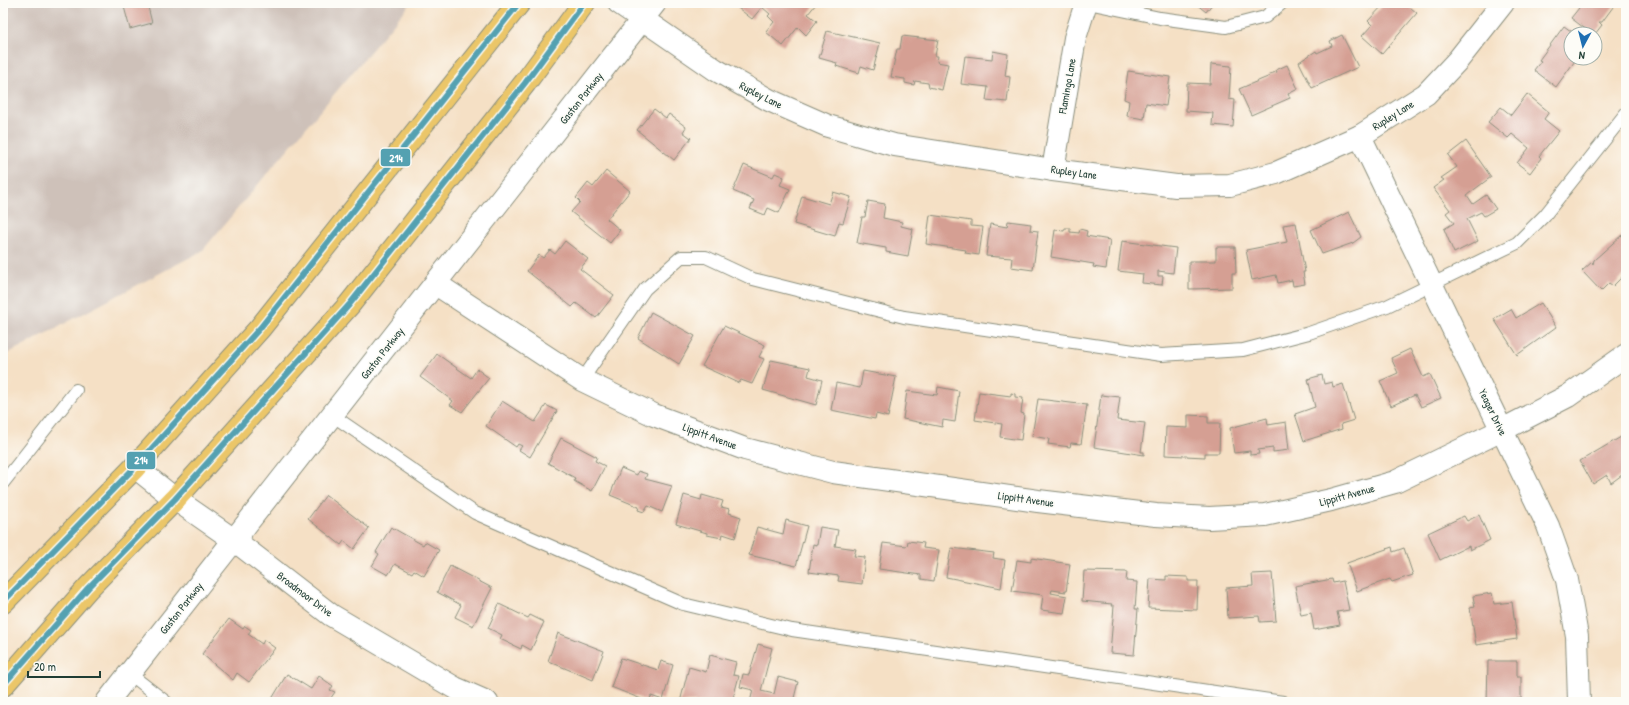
<svg xmlns="http://www.w3.org/2000/svg" width="1629" height="705" font-family="'Patrick Hand',sans-serif">
<rect width="100%" height="100%" fill="#fdfcf7"/>
<filter id="ink" filterUnits="userSpaceOnUse"><feTurbulence type="fractalNoise" baseFrequency=".025" numOctaves="2"/><feDisplacementMap in="SourceGraphic" scale="8" xChannelSelector="R" yChannelSelector="G"/><feConvolveMatrix kernelMatrix="1 2 1 2 8 2 1 2 1" color-interpolation-filters="sRGB"/></filter>
<filter id="wash" filterUnits="userSpaceOnUse"><feTurbulence type="fractalNoise" baseFrequency=".012" numOctaves="4" result="noise"/><feDisplacementMap in="SourceGraphic" scale="16" xChannelSelector="R" yChannelSelector="G"/><feGaussianBlur stdDeviation="0.9" result="paint"/><feColorMatrix in="noise" values="0 0 0 0 0 0 0 0 0 0 0 0 0 0 0 0 0 1.4 0 .05"/><feComposite in="paint" operator="in"/></filter>
<g filter="url(#wash)">
<rect width="100%" height="100%" fill="#f5e0c5"/>
<polygon fill="#cec1b9" points="3,3 411,3 202,251 3,356"/>
<g id="blocks">
<g fill="#d59f93">
<polygon points="123,3 147,3 152,23 130,29"/>
<polygon points="742,3 815,3 816,4 808,14 817,21 806,35 798,27 783,46 766,32 774,22 768,16 770,14 762,7 752,19 738,8"/>
<polygon points="1195,3 1213,3 1206,12"/>
<polygon points="1385,3 1405,3 1417,13 1382,54 1362,36 1372,25 1368,21"/>
<polygon points="1578,3 1616,3 1602,22 1599,22 1602,25 1595,34 1592,34 1571,18 1579,8 1576,5"/>
<polygon points="1564,26 1575,34 1571,34 1571,58 1577,58 1556,87 1534,70 1541,61 1539,60"/>
<polygon points="827,31 880,43 873,70 861,66 859,73 836,66 837,63 819,58"/>
<polygon points="1342,35 1358,67 1312,88 1299,62 1316,51 1317,53 1332,46 1330,41"/>
<polygon points="902,36 938,40 935,56 938,56 937,62 948,64 942,90 929,87 928,83 915,81 914,85 905,83 905,79 891,77 897,49 900,49"/>
<polygon points="993,51 1008,54 1005,76 1010,77 1007,102 986,100 988,87 961,84 965,56 992,59"/>
<polygon points="1211,64 1231,66 1229,99 1235,100 1233,127 1212,125 1213,113 1186,111 1187,83 1210,84"/>
<polygon points="1287,65 1298,89 1288,94 1290,98 1251,115 1239,89 1270,76 1269,74 1277,72 1276,70"/>
<polygon points="1128,71 1170,77 1166,106 1146,103 1144,119 1127,116 1129,101 1124,99"/>
<polygon points="1527,94 1549,112 1544,119 1559,131 1539,156 1541,158 1530,173 1517,163 1529,148 1512,134 1508,138 1488,122 1501,107 1511,115"/>
<polygon points="654,109 666,118 669,114 686,127 683,132 691,138 674,160 637,130"/>
<polygon points="1466,141 1491,177 1467,195 1473,204 1486,195 1496,209 1484,216 1481,212 1467,219 1478,241 1454,253 1444,229 1454,223 1446,213 1450,210 1433,188 1444,180 1441,178 1457,167 1448,155"/>
<polygon points="744,165 773,177 775,173 784,177 780,185 790,189 779,213 768,208 765,215 750,209 754,200 733,191"/>
<polygon points="606,171 630,191 607,219 620,230 610,243 571,212 580,202 576,198 588,183 593,187"/>
<polygon points="833,192 851,197 843,223 839,222 835,236 794,224 802,196 829,204"/>
<polygon points="868,201 885,204 883,218 902,222 901,226 913,229 908,256 886,252 886,248 857,243 862,217 865,217"/>
<polygon points="1349,212 1361,237 1353,243 1322,254 1311,230"/>
<polygon points="930,215 971,221 971,226 983,227 979,255 965,253 966,250 926,244"/>
<polygon points="1008,221 1031,224 1030,230 1038,231 1033,270 1011,267 1012,258 986,256 990,224 1007,227"/>
<polygon points="1296,223 1305,272 1303,272 1305,284 1293,286 1292,280 1278,283 1276,275 1252,280 1246,250 1287,242 1283,225"/>
<polygon points="1065,228 1070,228 1070,232 1079,233 1080,229 1087,231 1086,236 1110,240 1106,269 1093,267 1094,264 1051,257 1055,230 1064,231"/>
<polygon points="1622,235 1626,240 1626,273 1613,286 1609,283 1601,291 1582,271 1592,262 1593,264 1594,260"/>
<polygon points="565,241 588,259 580,269 614,295 596,318 576,303 572,307 527,271 539,255 543,258 550,250 555,254"/>
<polygon points="1122,241 1176,248 1173,273 1158,271 1158,276 1163,276 1162,285 1142,283 1143,274 1118,271"/>
<polygon points="1216,247 1235,247 1236,273 1232,273 1232,288 1189,289 1189,261 1216,261"/>
<polygon points="1541,303 1556,327 1517,355 1494,319 1511,309 1516,318"/>
<polygon points="651,312 695,336 679,364 638,338"/>
<polygon points="724,326 765,345 759,357 764,359 752,384 741,380 739,383 702,366"/>
<polygon points="1410,349 1423,377 1430,374 1441,398 1421,407 1415,395 1391,406 1380,381 1398,373 1391,358"/>
<polygon points="437,354 471,378 477,369 489,378 462,412 450,405 453,401 420,377"/>
<polygon points="771,360 810,368 808,376 822,380 816,405 763,390"/>
<polygon points="863,371 896,377 888,417 876,414 875,419 831,410 836,383 860,388"/>
<polygon points="1322,375 1324,384 1332,382 1333,387 1343,384 1354,420 1341,424 1342,429 1304,441 1295,414 1315,407 1308,379"/>
<polygon points="938,387 959,391 955,422 943,420 942,427 903,419 907,391 937,395"/>
<polygon points="979,392 1011,396 1011,393 1015,394 1015,397 1023,398 1021,413 1024,414 1021,440 1000,437 1002,424 975,420"/>
<polygon points="1101,395 1120,397 1117,420 1145,423 1141,452 1144,452 1144,455 1094,447"/>
<polygon points="1038,399 1087,405 1081,444 1071,443 1070,447 1048,444 1049,439 1032,436"/>
<polygon points="502,401 535,422 546,405 557,411 530,457 519,450 522,446 518,444 516,447 486,426"/>
<polygon points="1188,415 1208,416 1208,423 1220,423 1219,453 1205,453 1205,457 1165,455 1166,427 1188,428"/>
<polygon points="1267,418 1268,425 1286,422 1289,450 1273,452 1273,448 1258,450 1259,454 1250,455 1250,451 1234,453 1230,428"/>
<polygon points="1626,434 1626,472 1611,483 1607,475 1593,484 1580,461"/>
<polygon points="561,438 597,457 595,461 605,466 592,491 574,481 575,478 548,463"/>
<polygon points="621,468 637,475 638,471 647,474 645,479 672,486 662,512 648,506 644,512 638,510 639,507 610,495"/>
<polygon points="326,495 369,528 354,549 344,541 341,545 308,519"/>
<polygon points="684,495 701,500 702,495 723,501 721,507 730,509 729,513 741,517 735,538 723,534 722,538 707,535 707,533 676,524"/>
<polygon points="1479,515 1490,540 1470,550 1469,546 1440,560 1428,533 1464,516 1467,521"/>
<polygon points="786,520 807,526 796,566 749,555 757,527 783,534"/>
<polygon points="391,527 423,545 425,542 439,550 424,576 414,570 412,573 395,564 388,575 372,566 379,554 376,552"/>
<polygon points="820,527 838,530 835,546 856,549 854,556 865,557 862,584 838,581 839,576 809,572 813,544 817,545"/>
<polygon points="908,541 924,543 923,548 939,550 934,581 921,579 921,575 879,569 883,543 907,546"/>
<polygon points="1392,547 1393,552 1404,548 1413,575 1392,582 1390,579 1357,591 1347,563"/>
<polygon points="951,548 994,553 993,558 1005,560 1001,588 946,577"/>
<polygon points="1031,558 1070,564 1066,592 1052,590 1051,593 1067,596 1064,613 1041,610 1043,595 1012,591 1017,560 1031,562"/>
<polygon points="450,566 492,588 473,626 455,617 461,605 437,592"/>
<polygon points="1084,571 1127,572 1126,581 1137,582 1135,609 1138,609 1134,655 1110,653 1114,606 1111,606 1112,604 1082,601"/>
<polygon points="1272,573 1276,621 1260,622 1259,616 1228,618 1226,588 1253,586 1252,574"/>
<polygon points="1166,576 1188,577 1188,581 1198,581 1197,610 1148,608 1150,579 1166,580"/>
<polygon points="1332,579 1333,583 1343,581 1349,610 1337,612 1340,625 1314,630 1311,613 1301,615 1295,586"/>
<polygon points="1492,593 1494,604 1512,602 1517,639 1476,645 1470,608 1475,607 1473,596"/>
<polygon points="499,604 528,618 530,615 544,622 531,650 522,645 521,649 500,639 502,635 488,628"/>
<polygon points="229,619 243,629 245,626 251,630 248,634 262,644 264,640 275,648 249,682 237,673 233,680 202,654"/>
<polygon points="558,633 604,651 593,680 548,661"/>
<polygon points="758,644 772,648 761,691 774,694 778,677 798,682 793,702 750,702 753,690 740,687 743,674 749,675"/>
<polygon points="710,655 736,662 733,675 739,676 732,702 680,702 689,667 706,672"/>
<polygon points="621,658 658,670 661,661 673,665 663,700 651,696 649,702 611,687"/>
<polygon points="1488,661 1517,661 1517,677 1521,677 1521,699 1517,699 1517,702 1487,702"/>
<polygon points="287,674 311,689 319,676 333,686 330,690 335,692 328,702 270,702"/>
</g>
</g>
</g>
<g filter="url(#ink)">
<use href="#blocks" fill-opacity="0" stroke="#8a8e7c" stroke-width="1"/>
<g fill="none" stroke-linecap="round" stroke-linejoin="round">
<g stroke="#8a8e7c" stroke-width="14">
<g id="lane">
<polyline points="1088,3 1160,18 1226,27 1265,17 1282,3"/>
<polyline points="582,380 645,289 681,257 706,257 753,279 904,317 1161,355 1243,350 1309,333 1387,306 1517,243 1545,215 1626,113"/>
<polyline points="332,415 475,513 683,604 792,630 1283,702"/>
<polyline points="3,483 76,390"/>
<polyline points="130,674 166,702"/>
</g>
</g>
<g stroke="#8a8e7c" stroke-width="24">
<g id="street">
<polyline points="619,3 716,70 769,100 828,126 894,145 1053,170 1176,186 1230,185 1276,173 1360,136 1426,94 1458,60 1503,3"/>
<polyline points="1360,136 1548,526 1567,580 1577,636 1579,702"/>
<polyline points="1053,170 1075,38 1086,3"/>
<polyline points="436,284 582,380 654,415 745,449 833,472 1038,501 1156,515 1209,518 1265,515 1331,500 1395,482 1502,430 1568,396 1626,355"/>
<polyline points="135,467 175,499 234,540 331,615 455,688 487,702"/>
<polyline points="107,702 655,3"/>
</g>
</g>
<g stroke="#8a8e7c" stroke-width="24">
<g id="primary">
<polyline points="3,602 135,467 260,328 519,3"/>
<polyline points="3,685 88,588 175,499 349,305 525,83 584,3"/>
</g>
</g>
<use href="#lane" stroke="#fff" stroke-width="12"/>
<use href="#street" stroke="#fff" stroke-width="22"/>
<use href="#primary" stroke="#ebc669" stroke-width="22"/>
<g stroke="#fdfcf7" stroke-width="9">
<g id="bus-1">
<polyline points="3,602 135,467 260,328 519,3"/>
<polyline points="3,685 88,588 175,499 349,305 525,83 584,3"/>
</g>
</g>
<use href="#bus-1" stroke="#54a1b1" stroke-width="6"/>
</g>
</g>
<g text-anchor="middle" stroke-width="3.5" stroke-linejoin="round" paint-order="stroke">
<g font-size="11" fill="#1f3d34" stroke="#fdfcf7">
<text transform="translate(1067 86) rotate(-80)" y="4">Flamingo Lane</text>
<text transform="translate(761 95) rotate(27)" y="4">Rupley Lane</text>
<text transform="translate(581 98) rotate(-52)" y="4">Gaston Parkway</text>
<text transform="translate(1393 115) rotate(-32)" y="4">Rupley Lane</text>
<text transform="translate(1074 172) rotate(8)" y="4">Rupley Lane</text>
<text transform="translate(382 353) rotate(-52)" y="4">Gaston Parkway</text>
<text transform="translate(1493 412) rotate(64)" y="4">Yeager Drive</text>
<text transform="translate(710 436) rotate(20)" y="4">Lippitt Avenue</text>
<text transform="translate(1347 495) rotate(-15)" y="4">Lippitt Avenue</text>
<text transform="translate(1026 499) rotate(8)" y="4">Lippitt Avenue</text>
<text transform="translate(305 594) rotate(37)" y="4">Broadmoor Drive</text>
<text transform="translate(181 608) rotate(-52)" y="4">Gaston Parkway</text>
</g>
</g>
<g stroke="#fdfcf7" stroke-width="1.5">
<rect x="380" y="148" width="31" height="19" rx="4" fill="#54a1b1"/>
<rect x="126" y="451" width="30" height="19" rx="4" fill="#54a1b1"/>
</g>
<g font-size="11" text-anchor="middle" font-weight="bold" fill="#fff">
<text x="396" y="162">214</text>
<text x="141" y="464">214</text>
</g>
<rect width="1629" height="705" fill="none" stroke="#fdfcf7" stroke-width="16"/>
<g transform="translate(1583 46) rotate(187)"><circle r="19" fill="#fdfcf7" stroke="#a4b0a9"/>
<path d="M0-3L7 15L0 10L-7 15Z" fill="#1f6fb2"/>
<text y="-6" font-size="11" font-weight="bold" text-anchor="middle" fill="#1f3d34">N</text>
</g>
<path d="M28 671v6h72v-6" fill="none" stroke="#1f3d34" stroke-width="2"/>
<text x="34" y="671" font-size="12" fill="#1f3d34" stroke="#fdfcf7" stroke-width="3" paint-order="stroke">20 m</text>
</svg>
